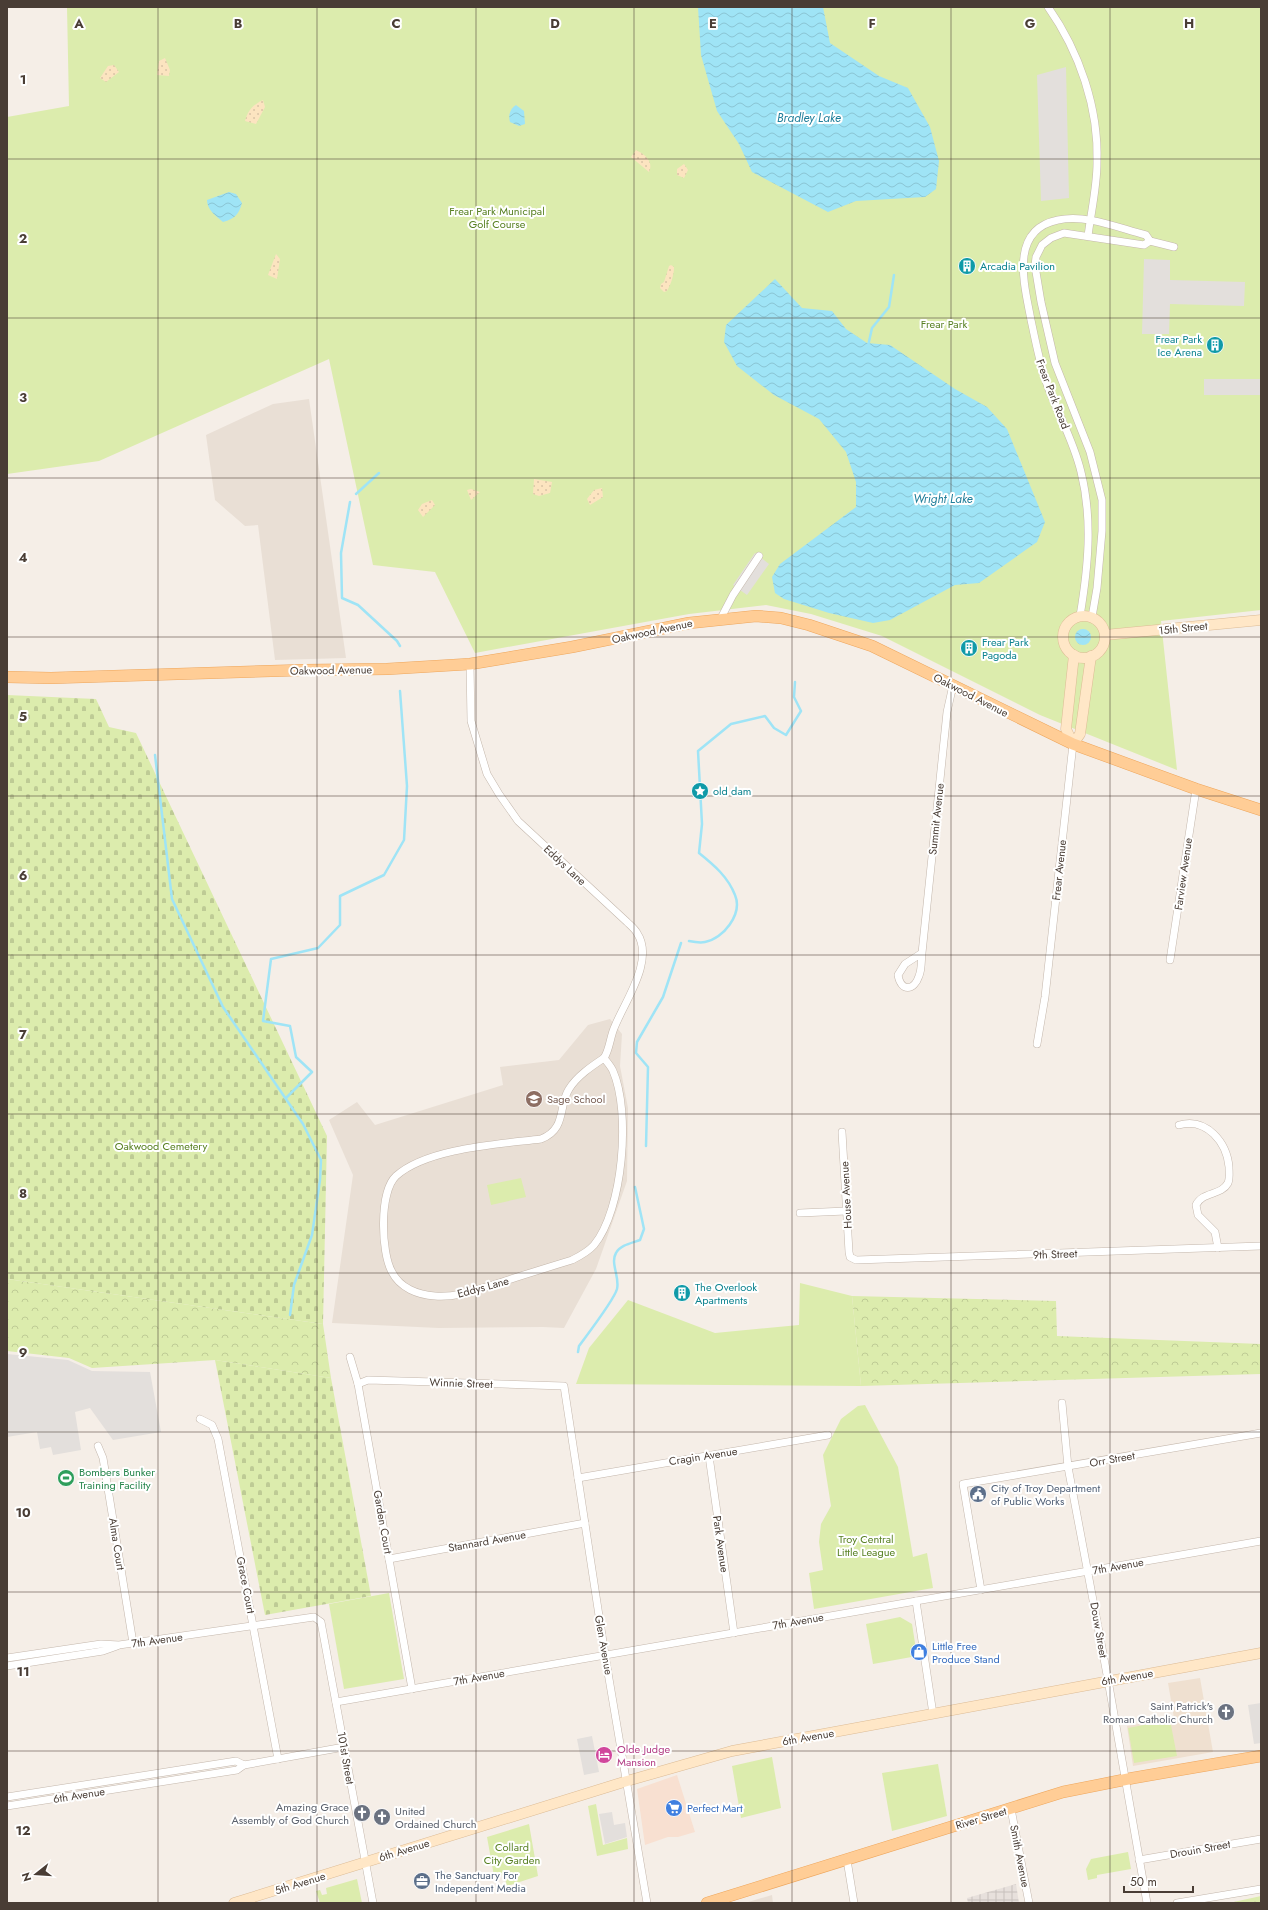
<svg xmlns="http://www.w3.org/2000/svg" width="1268" height="1910" font-family="Jost,sans-serif">
<defs>
<pattern id="industrial-grid" width="8" height="8" patternUnits="userSpaceOnUse"><rect width="8" height="8" fill="#e7e0dc"/><path d="M0 4h8M4 0v8" fill="none" stroke="#c8c1bd"/></pattern>
<pattern id="forest-crowns" width="20" height="18" patternUnits="userSpaceOnUse"><rect width="20" height="18" fill="#dcecad"/><path d="M2 6a3 3 0 1 1 6 0M12 15a3 3 0 1 1 6 0" fill="none" stroke="#becb95"/></pattern>
<pattern id="sand-dots" width="8" height="8" patternUnits="userSpaceOnUse"><rect width="8" height="8" fill="#fce4c0"/><path d="M2 2h.1M6 6h.1" fill="none" stroke="#dac4a6" stroke-width="1.8" stroke-linecap="round"/></pattern>
<pattern id="cemetery-stones" width="16" height="16" patternUnits="userSpaceOnUse"><rect width="16" height="16" fill="#dcecad"/><path d="M2 7V4a2 2 0 0 1 4 0v3zM10 15v-3a2 2 0 0 1 4 0v3z" fill="#becb95"/></pattern>
<pattern id="water-waves" width="16" height="10" patternUnits="userSpaceOnUse"><rect width="16" height="10" fill="#9fe4f6"/><path d="M0 5q4-4 8 0t8 0" fill="none" stroke="#8ac4d4"/></pattern>
</defs>
<rect width="100%" height="100%" fill="#f5eee7"/>
<g fill="#e9dfd5">
<polygon points="309,399 346,658 275,660 258,525 245,526 215,500 206,435 273,404"/>
<polygon points="610,1019 622,1034 620,1066 628,1108 627,1181 596,1269 564,1328 543,1327 439,1328 332,1323 353,1175 329,1120 357,1102 375,1125 503,1085 500,1067 559,1060 588,1025"/>
<polygon points="772,1895 773,1903 745,1903"/>
</g>
<polygon fill="#f8e0d1" points="677,1775 695,1832 678,1837 668,1837 645,1845 637,1789"/>
<polygon fill="url(#industrial-grid)" points="1016,1884 1019,1903 968,1903 967,1898"/>
<polygon fill="#efe0d0" points="1200,1678 1213,1752 1133,1766 1127,1726 1174,1718 1168,1683"/>
<g fill="#dcecad">
<polygon points="67,7 1261,7 1261,610 1161,621 1177,770 1040,715 882,636 811,614 766,605 689,614 475,653 435,572 373,565 329,359 99,461 7,474 7,117 69,106"/>
<polygon points="521,1178 526,1197 491,1205 487,1185"/>
<polygon points="800,1283 852,1296 861,1386 576,1384 589,1348 628,1300 715,1333 799,1325"/>
<polygon points="865,1405 898,1467 913,1557 927,1553 933,1588 814,1609 809,1573 823,1570 819,1542 821,1524 831,1506 823,1455 841,1419 858,1406"/>
<polygon points="389,1593 404,1679 344,1689 329,1604"/>
<polygon points="900,1617 912,1624 917,1656 873,1664 866,1624"/>
<polygon points="1170,1720 1177,1756 1134,1763 1128,1728"/>
<polygon points="772,1757 781,1808 741,1818 732,1766"/>
<polygon points="938,1764 947,1816 892,1831 882,1773"/>
<polygon points="596,1804 603,1845 627,1838 628,1849 597,1856 588,1806"/>
<polygon points="529,1824 538,1876 507,1886 504,1875 494,1876 487,1837"/>
<polygon points="1128,1852 1131,1869 1097,1875 1097,1878 1088,1880 1086,1869 1091,1859"/>
<polygon points="357,1879 362,1903 320,1903 316,1891 320,1890 322,1895 327,1894 326,1888"/>
</g>
<g fill="url(#forest-crowns)">
<polygon points="7,1279 323,1324 331,1378 215,1360 92,1368 69,1358 7,1351"/>
<polygon points="852,1296 1056,1301 1057,1336 1261,1344 1261,1374 861,1386"/>
<polygon points="1261,1896 1261,1903 1229,1903"/>
</g>
<g fill="url(#sand-dots)">
<polygon points="165,58 170,70 169,76 157,75 159,61"/>
<polygon points="114,65 119,72 106,82 100,78 108,66"/>
<path d="M263,100L265,107L256,124L245,121C248,110 253,105 263,100Z"/>
<path d="M636,150C644,154 654,161 649,172L631,157Z"/>
<polygon points="684,164 688,170 684,178 677,175 677,169"/>
<polygon points="276,254 280,259 277,279 268,275"/>
<path d="M671,265L674,267C674,275 671,284 667,291L664,292L660,288L661,284L664,282L669,266Z"/>
<polygon points="534,479 552,482 550,493 539,496 533,494"/>
<polygon points="602,488 603,497 590,505 587,499 594,490"/>
<polygon points="471,489 480,492 471,500 467,490"/>
<polygon points="432,500 435,505 423,517 418,510 422,504"/>
</g>
<g fill="url(#cemetery-stones)">
<polygon points="7,695 96,699 109,727 136,733 327,1136 323,1324 7,1279"/>
<polygon points="215,1360 331,1378 371,1596 265,1615"/>
</g>
<g fill="#e3dfdc">
<polygon points="1066,67 1069,198 1041,201 1037,75"/>
<polygon points="1144,259 1170,260 1170,280 1245,282 1244,306 1170,304 1169,334 1142,334"/>
<rect x="1204" y="379" width="57" height="16"/>
<polygon points="755,553 769,564 747,595 733,585"/>
<polygon points="7,1354 68,1360 92,1371 150,1372 161,1432 113,1440 90,1408 75,1412 81,1450 53,1455 51,1447 40,1449 37,1432 7,1437"/>
<polygon points="1261,1703 1261,1743 1254,1744 1248,1705"/>
<polygon points="592,1736 599,1772 584,1775 577,1739"/>
<polygon points="612,1812 614,1825 625,1823 627,1837 605,1844 599,1814"/>
</g>
<g fill="url(#water-waves)">
<polygon points="698,7 823,7 830,43 879,76 908,88 930,127 939,161 936,189 925,197 856,201 828,212 752,172 739,144 717,111 701,55"/>
<path d="M516,105L524,111L525,124L519,126L510,122C508,115 510,109 516,105Z"/>
<path d="M229,192L236,194L242,203C239,214 235,219 223,222C216,216 207,210 207,200Z"/>
<polygon points="775,279 802,308 832,311 846,329 867,343 890,345 955,389 987,407 1007,429 1045,522 1037,542 979,583 955,585 890,620 873,623 829,613 784,599 775,593 772,577 780,564 856,507 856,482 846,452 819,419 774,395 737,366 724,342 726,325"/>
<circle cx="1083" cy="637" r="8"/>
</g>
<g fill="none" stroke-linecap="round" stroke-linejoin="round">
<g stroke="#9fe4f6" stroke-width="2.5">
<polyline points="868,346 872,328 889,307 894,275"/>
<polyline points="356,494 379,473"/>
<polyline points="350,502 341,553 342,598 358,605 397,641 400,646"/>
<polyline points="155,755 172,899 223,1007 303,1124 321,1160 320,1180 312,1235 294,1285 290,1315"/>
<path d="M689,941C694,942 700,943 705,942C723,939 743,914 735,895C728,877 714,865 699,853L702,824L698,751L731,724L765,716L774,728L786,735L801,711L794,697L795,682"/>
<polyline points="286,1098 312,1072 296,1057 290,1026 263,1021 271,959 318,948 340,925 340,896 384,875 404,840 407,786 400,691"/>
<polyline points="646,1146 648,1067 636,1053 637,1042 663,997 681,943"/>
<path d="M578,1352L579,1346C587,1335 614,1300 617,1289C620,1277 610,1263 616,1253C620,1245 632,1243 640,1240L644,1229L635,1187"/>
</g>
<g stroke="#c4b7ac" stroke-width="8">
<g id="street">
<path d="M1048,7C1079,51 1099,108 1097,163C1097,187 1091,212 1088,236"/>
<path d="M1080,616C1088,568 1093,520 1081,472C1074,442 1059,416 1048,387C1040,366 1036,343 1031,320C1025,287 1008,230 1058,220C1087,214 1118,228 1146,235L1150,241L1174,247"/>
<polyline points="1092,617 1097,588 1102,531 1102,500 1090,452 1055,363 1041,302 1035,266 1036,257 1042,245 1051,238 1064,233 1144,245 1150,241"/>
<polyline points="721,618 733,595 759,556"/>
<path d="M470,664L471,721L487,774L499,794L518,821L627,922C630,925 635,929 637,933C655,960 625,1001 615,1026C610,1036 610,1049 604,1058"/>
<path d="M922,953C921,960 922,969 919,976C914,991 901,992 898,975L905,964L922,953L947,712L953,685"/>
<polyline points="1170,960 1196,789"/>
<polyline points="1037,1044 1045,997 1073,744"/>
<path d="M604,1058C607,1062 611,1066 613,1071C631,1112 623,1210 594,1245C588,1252 580,1256 572,1260C549,1267 526,1274 502,1282C481,1288 458,1298 435,1296C418,1295 400,1288 392,1272C381,1253 379,1192 396,1176C427,1148 500,1144 541,1139C567,1129 558,1106 569,1089C577,1076 592,1066 604,1058Z"/>
<path d="M1179,1125C1207,1117 1227,1143 1229,1167C1229,1172 1230,1178 1228,1183C1221,1196 1203,1191 1196,1205L1198,1215L1215,1232L1218,1248"/>
<polyline points="842,1132 849,1252 850,1257 856,1260 1261,1246"/>
<polyline points="800,1213 846,1211"/>
<polyline points="350,1357 358,1384 412,1689"/>
<polyline points="358,1384 368,1380 564,1386 605,1655 647,1903"/>
<polyline points="1062,1403 1068,1467 1108,1680 1147,1903"/>
<polyline points="200,1419 212,1425 218,1439 278,1759"/>
<polyline points="98,1446 103,1458 133,1643"/>
<polyline points="709,1456 734,1633"/>
<polyline points="578,1478 828,1435"/>
<polyline points="389,1559 585,1523"/>
<polyline points="981,1590 963,1484 1261,1433"/>
<polyline points="916,1601 933,1714"/>
<polyline points="7,1658 101,1644 119,1645 133,1643 314,1617 321,1622 373,1903"/>
<polyline points="7,1666 103,1651 117,1646"/>
<polyline points="336,1702 1261,1541"/>
<polyline points="7,1797 236,1761 244,1765 344,1747"/>
<polyline points="7,1806 237,1770 244,1765"/>
<polyline points="1011,1809 1029,1903"/>
<polyline points="847,1860 854,1903"/>
<polyline points="1139,1860 1261,1839"/>
<polyline points="1177,1903 1261,1889"/>
</g>
</g>
<g stroke="#dcbb95" stroke-width="11">
<g id="secondary">
<circle cx="1084" cy="637" r="21"/>
<polyline points="1105,635 1261,620"/>
<polyline points="1074,655 1066,729 1073,744 1080,734 1091,656"/>
<polyline points="234,1903 627,1781 732,1751 1261,1653"/>
</g>
</g>
<g stroke="#eea65c" stroke-width="12">
<g id="primary">
<polyline points="7,677 51,678 305,670 387,669 470,664 572,647 689,623 756,616 781,618 809,625 872,646 1073,744 1196,789 1261,810"/>
<polyline points="707,1903 1063,1792 1133,1778 1261,1756"/>
</g>
</g>
<use href="#street" stroke="#fff" stroke-width="7"/>
<use href="#secondary" stroke="#ffe7c7" stroke-width="10"/>
<use href="#primary" stroke="#ffcd96" stroke-width="11"/>
</g>
<path fill="none" stroke="#493d35" stroke-width="1" stroke-opacity="0.55" d="M158,7V1903M317,7V1903M476,7V1903M634,7V1903M792,7V1903M951,7V1903M1110,7V1903M7,159H1261M7,318H1261M7,478H1261M7,637H1261M7,796H1261M7,955H1261M7,1114H1261M7,1273H1261M7,1432H1261M7,1592H1261M7,1751H1261"/>
<defs>
<g id="building-disc" transform="scale(0.9)"><circle r="9.5" fill="#0f9aa8" stroke="#fff"/><path d="M-4-6H4V6H1V3H-1V6H-4ZM-2.5-4.3h1.7v1.8h-1.7ZM.8-4.3h1.7v1.8H.8ZM-2.5-1h1.7V.8h-1.7ZM.8-1h1.7V.8H.8Z" fill="#fff"/></g>
<g id="sight-disc" transform="scale(0.9)"><circle r="9.5" fill="#0f9aa8" stroke="#fff"/><path d="M0-6L1.8-2.2L6-1.7L2.9 1.2L3.7 5.4L0 3.3L-3.7 5.4L-2.9 1.2L-6-1.7L-1.8-2.2Z" fill="#fff"/></g>
<g id="school-disc" transform="scale(0.9)"><circle r="9.5" fill="#8d6e63" stroke="#fff"/><path d="M0-5L7-2L0 1L-7-2ZM-4 1L0 2.5L4 1V4Q0 6-4 4Z" fill="#fff"/></g>
<g id="stadium-disc" transform="scale(0.9)"><circle r="9.5" fill="#2e9e5b" stroke="#fff"/><path d="M0-5a6.5 5 0 1 0 0 10a6.5 5 0 1 0 0-10ZM-3.5-1.8h7v3.6h-7Z" fill="#fff"/></g>
<g id="civic-disc" transform="scale(0.9)"><circle r="9.5" fill="#5c6f8a" stroke="#fff"/><path d="M-.6-6.5H3V-4.5H.6V-3L4-1V1h2V6H-6V1h2V-1L-.6-3ZM-1.2 2.5V6h2.4V2.5Z" fill="#fff"/></g>
<g id="shop-disc" transform="scale(0.9)"><circle r="9.5" fill="#3f7fe0" stroke="#fff"/><path d="M-5-2.5h2.3a2.7 3.5 0 0 1 5.4 0H5L5.5 6h-11ZM-1.5-2.5h3a1.5 2.3 0 0 0-3 0Z" fill="#fff"/></g>
<g id="church-disc" transform="scale(0.9)"><circle r="9.5" fill="#6b7280" stroke="#fff"/><path d="M-1.2-6h2.4v3.5h3.3v2.4h-3.3V6h-2.4V-.1h-3.3v-2.4h3.3Z" fill="#fff"/></g>
<g id="hotel-disc" transform="scale(0.9)"><circle r="9.5" fill="#d1479c" stroke="#fff"/><path d="M-6-4.5h1.5V1H6V5H4.5V3h-9V5H-6ZM-4 0a1.8 1.8 0 1 1 3.6 0ZM.5 0V-2.5h3Q6-2.5 6 0Z" fill="#fff"/></g>
<g id="supermarket-disc" transform="scale(0.9)"><circle r="9.5" fill="#3f7fe0" stroke="#fff"/><path d="M-6-5.5h2.5l.6 2H6L4.5 2H-2.5L-4.4-4H-6ZM-1.5 3.2a1.3 1.3 0 1 0 .1 0ZM3 3.2a1.3 1.3 0 1 0 .1 0Z" fill="#fff"/></g>
<g id="office-disc" transform="scale(0.9)"><circle r="9.5" fill="#5c6f8a" stroke="#fff"/><path d="M-6-3h4V-5.5h4V-3h4V5H-6ZM-1-4.5V-3h2v-1.5ZM-6 0V1H6V0Z" fill="#fff"/></g>
</defs>
<g fill-rule="evenodd">
<use href="#building-disc" x="967" y="266"/>
<use href="#building-disc" x="1215" y="345"/>
<use href="#building-disc" x="969" y="648"/>
<use href="#sight-disc" x="700" y="791"/>
<use href="#school-disc" x="534" y="1099"/>
<use href="#building-disc" x="682" y="1293"/>
<use href="#stadium-disc" x="66" y="1478"/>
<use href="#civic-disc" x="978" y="1494"/>
<use href="#shop-disc" x="919" y="1652"/>
<use href="#church-disc" x="1226" y="1712"/>
<use href="#hotel-disc" x="604" y="1755"/>
<use href="#supermarket-disc" x="674" y="1808"/>
<use href="#church-disc" x="362" y="1813"/>
<use href="#church-disc" x="382" y="1817"/>
<use href="#office-disc" x="422" y="1881"/>
</g>
<g text-anchor="middle" stroke-width="4" stroke-linejoin="round" paint-order="stroke">
<g font-size="11" fill="#588023" stroke="#fff">
<text x="497" y="215">Frear Park Municipal<tspan x="497" dy="13">Golf Course</tspan></text>
<text x="944" y="328">Frear Park</text>
<text x="161" y="1150">Oakwood Cemetery</text>
<text x="866" y="1543">Troy Central<tspan x="866" dy="13">Little League</tspan></text>
<text x="512" y="1851">Collard<tspan x="512" dy="13">City Garden</tspan></text>
</g>
<g font-size="11" fill="#0d838f" stroke="#fff" text-anchor="start">
<text x="980" y="270">Arcadia Pavilion</text>
<text x="1202" y="343" text-anchor="end">Frear Park<tspan x="1202" dy="13">Ice Arena</tspan></text>
<text x="982" y="646">Frear Park<tspan x="982" dy="13">Pagoda</tspan></text>
<text x="713" y="795">old dam</text>
<text x="695" y="1291">The Overlook<tspan x="695" dy="13">Apartments</tspan></text>
</g>
<g font-size="11" fill="#493d35" stroke="#fff">
<text transform="translate(1053 394) rotate(69)" y="4">Frear Park Road</text>
<text transform="translate(1183 628) rotate(-6)" y="4">15th Street</text>
<text transform="translate(652 631) rotate(-12)" y="4">Oakwood Avenue</text>
<text transform="translate(331 670) rotate(-1)" y="4">Oakwood Avenue</text>
<text transform="translate(971 695) rotate(27)" y="4">Oakwood Avenue</text>
<text transform="translate(936 819) rotate(-84)" y="4">Summit Avenue</text>
<text transform="translate(565 865) rotate(43)" y="4">Eddys Lane</text>
<text transform="translate(1059 870) rotate(-84)" y="4">Frear Avenue</text>
<text transform="translate(1183 874) rotate(-82)" y="4">Farview Avenue</text>
<text transform="translate(846 1195) rotate(-93)" y="4">House Avenue</text>
<text transform="translate(1055 1254) rotate(-2)" y="4">9th Street</text>
<text transform="translate(483 1287) rotate(-15)" y="4">Eddys Lane</text>
<text transform="translate(461 1383) rotate(2)" y="4">Winnie Street</text>
<text transform="translate(703 1456) rotate(-9)" y="4">Cragin Avenue</text>
<text transform="translate(1112 1459) rotate(-10)" y="4">Orr Street</text>
<text transform="translate(383 1522) rotate(80)" y="4">Garden Court</text>
<text transform="translate(487 1541) rotate(-10)" y="4">Stannard Avenue</text>
<text transform="translate(117 1544) rotate(81)" y="4">Alma Court</text>
<text transform="translate(721 1544) rotate(82)" y="4">Park Avenue</text>
<text transform="translate(1118 1566) rotate(-10)" y="4">7th Avenue</text>
<text transform="translate(246 1585) rotate(79)" y="4">Grace Court</text>
<text transform="translate(798 1621) rotate(-10)" y="4">7th Avenue</text>
<text transform="translate(1099 1630) rotate(80)" y="4">Douw Street</text>
<text transform="translate(157 1640) rotate(-8)" y="4">7th Avenue</text>
<text transform="translate(604 1645) rotate(80)" y="4">Glen Avenue</text>
<text transform="translate(479 1677) rotate(-10)" y="4">7th Avenue</text>
<text transform="translate(1127 1677) rotate(-10)" y="4">6th Avenue</text>
<text transform="translate(808 1737) rotate(-10)" y="4">6th Avenue</text>
<text transform="translate(346 1758) rotate(80)" y="4">101st Street</text>
<text transform="translate(79 1795) rotate(-9)" y="4">6th Avenue</text>
<text transform="translate(981 1818) rotate(-17)" y="4">River Street</text>
<text transform="translate(1200 1849) rotate(-10)" y="4">Drouin Street</text>
<text transform="translate(404 1850) rotate(-17)" y="4">6th Avenue</text>
<text transform="translate(1020 1856) rotate(79)" y="4">Smith Avenue</text>
<text transform="translate(300 1883) rotate(-17)" y="4">5th Avenue</text>
</g>
<g font-size="11" fill="#785e54" stroke="#fff" text-anchor="start">
<text x="547" y="1103">Sage School</text>
</g>
<g font-size="11" fill="#27864d" stroke="#fff" text-anchor="start">
<text x="79" y="1476">Bombers Bunker<tspan x="79" dy="13">Training Facility</tspan></text>
</g>
<g font-size="11" fill="#4e5e75" stroke="#fff" text-anchor="start">
<text x="991" y="1492">City of Troy Department<tspan x="991" dy="13">of Public Works</tspan></text>
<text x="435" y="1879">The Sanctuary For<tspan x="435" dy="13">Independent Media</tspan></text>
</g>
<g font-size="11" fill="#366cbe" stroke="#fff" text-anchor="start">
<text x="932" y="1650">Little Free<tspan x="932" dy="13">Produce Stand</tspan></text>
<text x="687" y="1812">Perfect Mart</text>
</g>
<g font-size="11" fill="#5b616d" stroke="#fff" text-anchor="end">
<text x="1213" y="1710">Saint Patrick's<tspan x="1213" dy="13">Roman Catholic Church</tspan></text>
<text x="349" y="1811">Amazing Grace<tspan x="349" dy="13">Assembly of God Church</tspan></text>
<text x="395" y="1815" text-anchor="start">United<tspan x="395" dy="13">Ordained Church</tspan></text>
</g>
<g font-size="11" fill="#b23c85" stroke="#fff" text-anchor="start">
<text x="617" y="1753">Olde Judge<tspan x="617" dy="13">Mansion</tspan></text>
</g>
<g font-size="12" font-style="italic" fill="#217f9b" stroke="#fff">
<text x="809" y="122">Bradley Lake</text>
<text x="943" y="503">Wright Lake</text>
</g>
</g>
<g font-size="13" text-anchor="middle" font-weight="bold" fill="#493d35" stroke="#fff" stroke-width="4" stroke-linejoin="round" paint-order="stroke">
<text x="79" y="28">A</text>
<text x="238" y="28">B</text>
<text x="396" y="28">C</text>
<text x="555" y="28">D</text>
<text x="713" y="28">E</text>
<text x="872" y="28">F</text>
<text x="1030" y="28">G</text>
<text x="1189" y="28">H</text>
<text x="23" y="84">1</text>
<text x="23" y="243">2</text>
<text x="23" y="402">3</text>
<text x="23" y="562">4</text>
<text x="23" y="721">5</text>
<text x="23" y="880">6</text>
<text x="23" y="1039">7</text>
<text x="23" y="1198">8</text>
<text x="23" y="1357">9</text>
<text x="23" y="1517">10</text>
<text x="23" y="1676">11</text>
<text x="23" y="1835">12</text>
</g>
<rect width="1268" height="1910" fill="none" stroke="#493d35" stroke-width="16"/>
<g transform="translate(36 1874) rotate(253)" stroke="#ffffff" stroke-width="3" paint-order="stroke">
<path d="M0-3L7 15L0 10L-7 15Z" fill="#493d35"/>
<text y="-6" font-size="11" font-weight="bold" text-anchor="middle" fill="#493d35">N</text>
</g>
<path d="M1124 1886v6h69v-6" fill="none" stroke="#493d35" stroke-width="2"/>
<text x="1130" y="1886" font-size="12" fill="#493d35" stroke="#ffffff" stroke-width="3" paint-order="stroke">50 m</text>
</svg>
